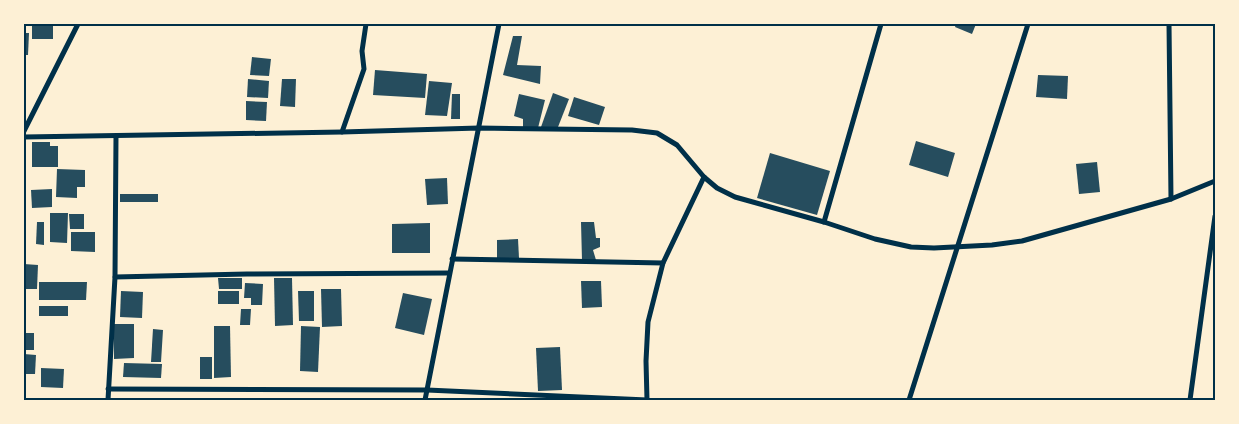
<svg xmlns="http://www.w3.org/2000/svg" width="1239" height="424" font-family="'Nunito Sans',sans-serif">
<rect width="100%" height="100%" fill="#fdf0d5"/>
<g fill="#264d5e">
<polygon points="32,24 53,25 53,39 32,39"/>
<polygon points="956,24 976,24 972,34 955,27"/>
<polygon points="24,33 29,33 28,55 24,55"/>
<polygon points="513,36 522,36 517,65 541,66 540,84 503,75"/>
<polygon points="252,57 271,59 269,76 250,75"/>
<polygon points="375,70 427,74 425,98 373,95"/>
<polygon points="1038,75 1068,76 1067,99 1036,97"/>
<polygon points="248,79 269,81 268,98 247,97"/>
<polygon points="282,79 296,79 295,107 280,106"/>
<polygon points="429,81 452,83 447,116 425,115"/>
<polygon points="553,93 569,99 558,127 541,127"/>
<polygon points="452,94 460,94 460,119 451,119"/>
<polygon points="519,94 545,100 538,128 523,128 523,119 514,116"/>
<polygon points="574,97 605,107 599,125 568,116"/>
<polygon points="246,101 267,102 266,121 246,120"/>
<polygon points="916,141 955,153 948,177 909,165"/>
<polygon points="32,142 50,142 50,146 58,146 58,167 32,167"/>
<polygon points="770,153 830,171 817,215 757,198"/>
<polygon points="1097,162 1100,192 1079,194 1076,164"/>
<polygon points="57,169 85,170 85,187 77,187 77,198 56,197"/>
<polygon points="447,178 448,204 427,205 425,179"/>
<polygon points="52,189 52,207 32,208 31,190"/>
<rect x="120" y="194" width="38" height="8"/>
<polygon points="50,213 68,213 67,243 50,242"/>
<polygon points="69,214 84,214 84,229 70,229"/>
<polygon points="37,222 44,222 44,245 36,244"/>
<polygon points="581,222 594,222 596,238 600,238 600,247 593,250 596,260 582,260"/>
<polygon points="430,223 430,253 392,253 392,224"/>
<polygon points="71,232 95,232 95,252 71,251"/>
<polygon points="518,239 519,258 497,259 497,240"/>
<polygon points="24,264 38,265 37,289 24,289"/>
<polygon points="218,278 242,278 242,289 219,289"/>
<polygon points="274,278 292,278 293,325 275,326"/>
<polygon points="581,281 601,281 602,307 582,308"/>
<polygon points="39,282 87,282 86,300 39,300"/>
<polygon points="245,283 263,284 262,305 251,305 251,298 244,298"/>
<polygon points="321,289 341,289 342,326 322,327"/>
<polygon points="121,291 143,292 142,318 120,317"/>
<rect x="218" y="291" width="21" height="13"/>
<polygon points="298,291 314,291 314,321 299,321"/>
<polygon points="403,293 432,299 424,335 395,328"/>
<rect x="39" y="306" width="29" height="10"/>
<polygon points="241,309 251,309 250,325 240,325"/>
<polygon points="114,324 134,324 134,358 114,359"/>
<polygon points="214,326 230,326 231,377 214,378"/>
<polygon points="301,326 320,327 318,372 300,371"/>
<polygon points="153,329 163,330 161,362 151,362"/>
<rect x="24" y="333" width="10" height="17"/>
<polygon points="560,347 562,390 538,391 536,348"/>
<polygon points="24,354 36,355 35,374 24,374"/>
<rect x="200" y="357" width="12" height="22"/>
<polygon points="124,363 162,364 161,378 123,377"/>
<polygon points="41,368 64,369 63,388 41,387"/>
</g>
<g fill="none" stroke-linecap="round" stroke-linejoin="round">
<g stroke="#003049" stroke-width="5">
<polyline points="1169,24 1171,199"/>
<polyline points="24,131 78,24"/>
<polyline points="342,132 364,69 362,51 366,24"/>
<polyline points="24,137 342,132 479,128 632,130 657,133 677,145 704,177 717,188 735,197 824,222 875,239 911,247 934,248 992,245 1022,241 1171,199 1215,181"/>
<polyline points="824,222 881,24"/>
<polyline points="452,259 663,263"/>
<polyline points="115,277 247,274 449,273"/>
<polyline points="108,389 427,390 647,400"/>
<polyline points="108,400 115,277 116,136"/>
<polyline points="425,400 499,24"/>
<polyline points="647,400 646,361 648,322 663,263 704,177"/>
<polyline points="909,400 1028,24"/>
<polyline points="1190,400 1215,216"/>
</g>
</g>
<rect width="1239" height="424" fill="none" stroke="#fdf0d5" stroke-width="50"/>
<rect x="25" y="25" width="1189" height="374" fill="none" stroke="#003049" stroke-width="2"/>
</svg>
